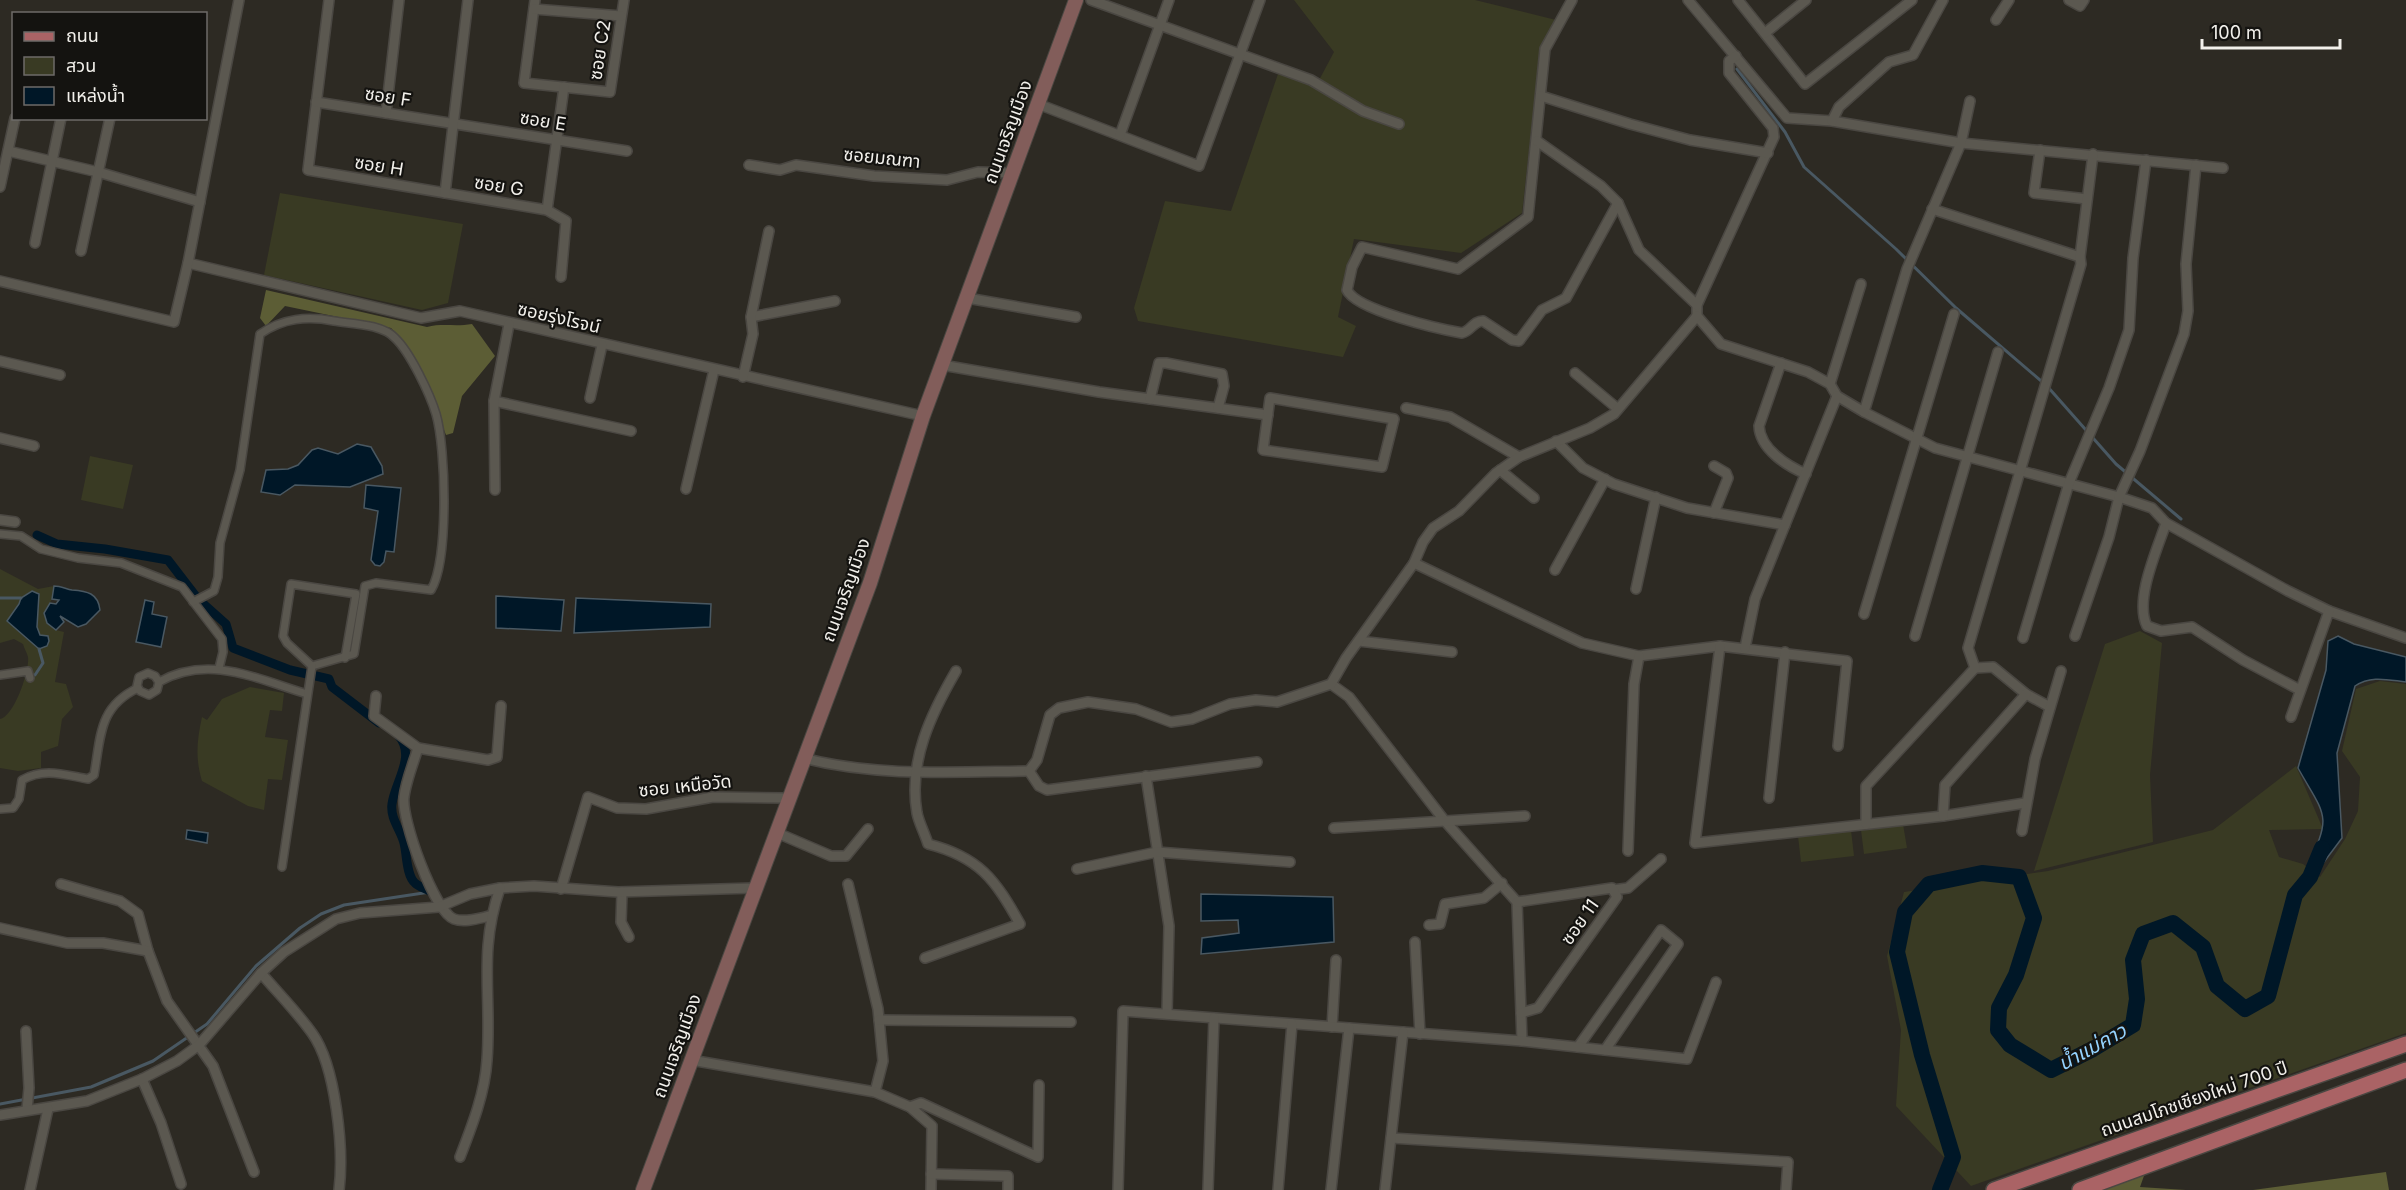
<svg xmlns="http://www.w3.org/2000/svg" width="2406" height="1190" font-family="Inter,'Noto Sans Thai',sans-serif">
<rect width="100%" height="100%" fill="#2d2a23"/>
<g fill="#393a23">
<polygon points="1294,0 1475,0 1556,20 1539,60 1522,213 1461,253 1354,239 1338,317 1356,326 1343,357 1138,321 1134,308 1165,201 1231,211 1278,74 1317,84 1334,52"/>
<polygon points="280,193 463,224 448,303 422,310 264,275"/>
<polygon points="90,456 133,465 123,509 81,500"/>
<path d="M0,569L38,589L54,586L52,599L44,613L56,630L64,632L55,682L66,684L73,707L62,719L58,746L41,752V768L18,771L0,768V719C14,717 30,670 28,657C27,653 24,648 23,644L14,639L0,643Z"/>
<polygon points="2140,631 2162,643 2150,775 2153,842 2034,871 2105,644"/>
<polygon points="2380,681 2406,684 2406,1033 1971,1186 1896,1106 1901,1030 1887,956 1904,892 2048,871 2213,830 2296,766 2323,829 2269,830 2279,857 2303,864 2320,877 2345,839 2358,811 2360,777 2342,751 2356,689"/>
<path d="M250,687L284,693L282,711L270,710L265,737L288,740L282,780L268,779L264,810L248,806L202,781C195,758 197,740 202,717L207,720L222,699Z"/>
<polygon points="1903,824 1907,848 1864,854 1861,830"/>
<polygon points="1851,830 1854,856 1801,862 1798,836"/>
</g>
<g fill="#5c5d35">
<path d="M266,290L427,327C442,323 456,327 472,324L495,356L462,396L453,433L446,435C432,397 420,357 391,328L285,306L266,326L260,318Z"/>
<polygon points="2386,1172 2389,1190 2253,1190"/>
<polygon points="2145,1173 2140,1187 2186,1190 2099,1190"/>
</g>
<g fill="#001727" stroke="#495862" stroke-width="1.5">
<polygon points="357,444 371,447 382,466 383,474 350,487 295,485 280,495 261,492 266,470 288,469 298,465 312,450 318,448 338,454"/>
<polygon points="366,485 401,488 394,552 386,551 384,562 380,566 375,565 371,560 378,511 364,508"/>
<path d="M54,586C61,586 66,589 72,590C87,591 98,593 100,610L86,624L78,627L60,616L64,622L56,630L47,623L44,613L50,603L56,604L59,600L52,599Z"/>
<polygon points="32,591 39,594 37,627 40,635 48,636 49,641 47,646 39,649 7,621 19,604 21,598"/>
<polygon points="496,596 564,600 561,631 496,628"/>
<polygon points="576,598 711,604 710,627 574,633"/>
<polygon points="145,600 154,602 152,614 167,617 161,647 136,642"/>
<path d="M2338,636L2354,644L2406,657V682C2388,680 2371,675 2355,686L2337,753L2342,838L2318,870L2308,864C2334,815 2323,813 2298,768L2326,670L2328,641Z"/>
<polygon points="187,830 208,833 207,843 186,839"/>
<polygon points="1201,894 1333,897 1334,942 1201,954 1202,938 1239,933 1238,920 1201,921"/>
</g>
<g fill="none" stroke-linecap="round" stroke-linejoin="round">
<g stroke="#495862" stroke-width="3">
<polyline points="1737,69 1785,132 1804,167 1896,249 1956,308 2047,386 2116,464 2181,519"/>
<polyline points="0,598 21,598"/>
<polyline points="35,675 43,663 39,649"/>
<polyline points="0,1104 91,1087 153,1061 207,1024 256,966 300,928 321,914 344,905 430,892"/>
</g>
<g stroke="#001727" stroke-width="9">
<polyline points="37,535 57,544 105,549 168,560 198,599 226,624 233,648 290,670 329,679 332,687 379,723"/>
<path d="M398,735C417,756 395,781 392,804C390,819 401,830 404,843C407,854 406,875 415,883C419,887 427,889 431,892"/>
</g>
<polyline stroke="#001727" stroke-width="16" points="1940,1190 1953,1157 1922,1055 1897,952 1905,912 1929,884 1982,873 2019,877 2034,918 2016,975 1999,1008 1998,1030 2010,1045 2051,1070 2093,1049 2133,1025 2137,999 2133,960 2143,934 2173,923 2203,947 2217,986 2245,1009 2268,996 2295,895 2310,877 2322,848"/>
<g stroke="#4a4742" stroke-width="10">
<g id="pedestrian">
<polyline points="0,534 21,536 41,549 78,558 121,563 182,587 222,639 223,652 219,668"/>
<path d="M193,602L214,591L218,577L220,543L240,470L260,334C283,318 307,316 334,321C352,324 382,324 395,338C410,352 430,394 436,414C446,448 449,561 431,590L376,583L365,586L354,654L312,666"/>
<polyline points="312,666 287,643 283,636 291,584 356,594 345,658"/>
<polyline points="0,675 28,671 30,678"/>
<path d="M159,682L155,676L148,673L139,677L137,686L140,691L149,695L157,690L159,682C209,654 257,679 307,694"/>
<path d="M0,809L13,808L19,799L22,780C44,767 65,775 88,779L94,775C101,737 98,707 138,688"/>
<polyline points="282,867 312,666"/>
</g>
</g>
<g stroke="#4a4742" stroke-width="12">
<g id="minor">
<polyline points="329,0 308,170 547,210 566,221 561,277"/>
<polyline points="535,0 524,83 610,92 624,0"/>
<polyline points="1091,0 1311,80 1363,111 1399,124"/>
<path d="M1572,0L1545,49L1528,217L1458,269L1362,247L1352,267L1347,290C1356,310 1439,329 1462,333C1471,331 1473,321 1483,321L1512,340L1519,341L1542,310L1566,298L1618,203"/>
<polyline points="1688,0 1787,118 1832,121 1961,143 2223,168"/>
<polyline points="1738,0 1805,84 1912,0"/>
<polyline points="2069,0 2080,6 2084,0"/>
<polyline points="534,9 621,16"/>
<polyline points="1996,20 2009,0"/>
<polyline points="1765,33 1806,0"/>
<path d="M1736,56L1729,61V73L1773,128L1774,137L1697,305V316L1721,344L1808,372L1830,384L1837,396L1864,412L1935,448L2119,497L2152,508L2166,523C2157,550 2134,600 2147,626L2161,631L2192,627L2243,660L2300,690"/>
<polyline points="1541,96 1630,124 1690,140 1768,153"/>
<polyline points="316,102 627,151"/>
<polyline points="1038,104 1199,166 1260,0"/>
<polyline points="386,113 399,0"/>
<polyline points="1832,121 1839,107 1889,62 1913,55 1943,0"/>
<polyline points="1120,135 1169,0"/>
<polyline points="1537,141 1601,186 1618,203 1639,250 1697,305"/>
<polyline points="2040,150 2034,193 2087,199"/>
<polyline points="8,151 98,172 200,202"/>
<polyline points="749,165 780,170 796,165 874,176 947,180 978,172 1013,173"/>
<polyline points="0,187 15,118"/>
<polyline points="445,193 468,0"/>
<polyline points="1932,209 2080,257"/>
<polyline points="547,210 564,87"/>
<polyline points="35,243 61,118"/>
<polyline points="81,251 110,118"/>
<polyline points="188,263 421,318 460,311 923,416"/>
<polyline points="0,281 174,322 188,263 239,0"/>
<polyline points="967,298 1076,317"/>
<polyline points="751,317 835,301"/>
<polyline points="0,361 60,375"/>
<path d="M1781,363L1759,426C1760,449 1787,466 1806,474"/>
<polyline points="942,365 1099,392 1268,415"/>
<polyline points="1575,373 1618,409"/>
<polyline points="743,377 753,334 751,317 769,231"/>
<polyline points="1830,384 1861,284"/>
<polyline points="590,398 602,345"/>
<polygon points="1270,398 1394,419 1382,467 1263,450"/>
<polyline points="1150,399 1159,363 1166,363 1222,374 1224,386 1218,408"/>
<polyline points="494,401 631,431"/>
<polyline points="1406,408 1450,417 1519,457"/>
<polyline points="1864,412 1907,269 1961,143 1970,101"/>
<polyline points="0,438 34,446"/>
<polyline points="1556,441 1583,468 1614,484 1687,508 1785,525"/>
<polyline points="1714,466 1726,473 1728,478 1714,513"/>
<polyline points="1500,470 1534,498"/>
<polyline points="686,489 714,370"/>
<polyline points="495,490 494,401 509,324"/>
<polyline points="0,520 15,522"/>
<polyline points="2166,523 2288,591 2329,611 2406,638"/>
<polyline points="1414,563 1582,643 1639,656 1720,646 1847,661 1838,746"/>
<polyline points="1555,570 1605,479"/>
<polyline points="1636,589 1656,497"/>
<polyline points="1864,614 1954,314"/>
<polyline points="1915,636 1998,352"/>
<polyline points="2075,636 2109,537 2119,497 2140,451 2184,334 2188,311 2186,264 2196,165"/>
<polyline points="2023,638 2069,483 2109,388 2129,330 2133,258 2146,160"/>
<polyline points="1359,641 1452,652"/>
<polyline points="1720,646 1695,843 1943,816 2025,803"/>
<polyline points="1745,648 1755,599 1837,396"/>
<polyline points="1975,668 1993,667 2026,694 2050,707"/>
<polyline points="1331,684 1349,697 1444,820 1517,902 1522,1041"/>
<polyline points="376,696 374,716 418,748 488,760 497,757 501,706"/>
<polyline points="2291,717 2329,611"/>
<path d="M418,748C413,764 406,781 404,797C401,819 434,911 454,919C464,923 480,918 490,916"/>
<path d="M803,758C877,777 953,772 1029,771"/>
<polyline points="1029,771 1037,760 1050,715 1059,708 1088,702 1136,709 1171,722 1192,719 1230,704 1256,700 1277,702 1331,684 1346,658 1414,563 1423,542 1433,528 1459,511 1496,473 1519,457 1590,428 1614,414 1697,316"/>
<polyline points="1029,771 1039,786 1047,790 1257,762"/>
<polyline points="1146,776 1169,926 1167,1014"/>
<polyline points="1769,798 1785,652"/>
<polyline points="1943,816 1945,785 2026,694"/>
<polyline points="1866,824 1866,786 1975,668 1968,648 2081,264 2080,257 2093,154"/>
<polyline points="1334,828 1525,816"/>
<polyline points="2022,831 2035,759 2061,671"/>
<polyline points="775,832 831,856 846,856 868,829"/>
<polyline points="1628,851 1634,684 1639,656"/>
<polyline points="1077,869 1157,852 1290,862"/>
<polyline points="61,884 120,901 138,914 148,951 167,1001 213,1066 254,1172"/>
<polyline points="848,884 878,1009 883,1061 875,1092"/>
<polyline points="561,889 588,797 617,808 646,809 713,797 787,798"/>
<polyline points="1613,890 1628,888 1661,859"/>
<polyline points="622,892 621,922 629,937"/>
<polyline points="1517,902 1612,888 1617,897 1538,1008 1521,1013"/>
<polyline points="1429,925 1440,924 1445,904 1484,898 1502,883"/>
<polyline points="0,928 67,943 103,943 148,951"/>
<polyline points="1415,942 1420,1034"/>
<path d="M925,958L1020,924C995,879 979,857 928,844C925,834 919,823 917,813C908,761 931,714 956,671"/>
<path d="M261,973C278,993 297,1012 312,1033C336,1066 344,1150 339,1190"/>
<polyline points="879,1020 1071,1022"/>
<polyline points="1332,1027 1336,960"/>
<polyline points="26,1031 29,1088 27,1109"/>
<polyline points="1578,1047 1661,930 1678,944 1605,1050"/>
<polyline points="691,1060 875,1092 910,1107 932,1126 931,1190"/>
<polyline points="142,1079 161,1123 181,1184"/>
<polyline points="910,1107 921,1103 1038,1157 1039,1085"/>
<polyline points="0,1115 87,1101 142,1079 177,1061 199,1045 261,973 284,952 336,919 360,913 439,907 470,894 500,888 534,886 618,892 754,888"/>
<polyline points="1391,1138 1788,1162 1786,1190"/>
<path d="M460,1157C472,1126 485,1093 487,1060C492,996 478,952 500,888"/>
<polyline points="931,1174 1008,1176 1008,1190"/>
<polyline points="30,1190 48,1109"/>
<polyline points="1118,1190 1123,1011 1522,1041 1687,1059 1716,982"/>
<polyline points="1208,1190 1214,1018"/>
<polyline points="1278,1190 1292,1024"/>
<polyline points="1331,1190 1349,1028"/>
<polyline points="1385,1190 1403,1032"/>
</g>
</g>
<g stroke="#4a4742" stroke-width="16">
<polyline id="secondary" points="643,1190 870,583 923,416 1076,0"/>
</g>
<g stroke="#4a4742" stroke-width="18">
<g id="primary">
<polyline points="1994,1190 2406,1044"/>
<polyline points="2080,1190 2406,1070"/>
</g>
</g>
<use href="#pedestrian" stroke="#5b5850" stroke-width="7"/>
<use href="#minor" stroke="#5b5850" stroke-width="9"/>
<use href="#secondary" stroke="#825d5a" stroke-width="14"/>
<use href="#primary" stroke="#aa6365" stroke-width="15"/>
</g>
<g text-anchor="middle" stroke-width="4.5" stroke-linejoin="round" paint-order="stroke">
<g font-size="18" fill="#f2f0eb" stroke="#141310">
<text transform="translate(600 50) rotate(-81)" y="6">ซอย C2</text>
<text transform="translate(388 97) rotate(9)" y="6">ซอย F</text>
<text transform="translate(543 121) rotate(9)" y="6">ซอย E</text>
<text transform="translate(1008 132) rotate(-70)" y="6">ถนนเจริญเมือง</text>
<text transform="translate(882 158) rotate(6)" y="6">ซอยมณฑา</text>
<text transform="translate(379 166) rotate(9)" y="6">ซอย H</text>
<text transform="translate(499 186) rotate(9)" y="6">ซอย G</text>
<text transform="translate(559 318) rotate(13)" y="6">ซอยรุ่งโรจน์</text>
<text transform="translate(846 590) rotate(-70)" y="6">ถนนเจริญเมือง</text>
<text transform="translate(685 786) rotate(-6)" y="6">ซอย เหนือวัด</text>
<text transform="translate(1580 922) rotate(-55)" y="6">ซอย 11</text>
<text transform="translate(677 1046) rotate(-70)" y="6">ถนนเจริญเมือง</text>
<text transform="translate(2194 1099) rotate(-19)" y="6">ถนนสมโภชเชียงใหม่ 700 ปี</text>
</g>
<g font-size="20" font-style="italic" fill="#94d2fe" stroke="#141310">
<text transform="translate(2092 1047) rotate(-29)" y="7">น้ำแม่คาว</text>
</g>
</g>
<rect x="12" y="12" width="195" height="108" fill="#141310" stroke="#6d6b68" stroke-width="1.5"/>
<rect x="24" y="32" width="30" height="9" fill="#aa6365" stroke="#6d6b68" stroke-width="1.5"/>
<text x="66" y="42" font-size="18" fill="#f2f0eb">ถนน</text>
<rect x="24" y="57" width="30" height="18" fill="#393a23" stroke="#6d6b68" stroke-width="1.5"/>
<text x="66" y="72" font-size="18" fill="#f2f0eb">สวน</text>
<rect x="24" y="87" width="30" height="18" fill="#001727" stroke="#6d6b68" stroke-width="1.5"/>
<text x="66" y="102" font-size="18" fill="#f2f0eb">แหล่งน้ำ</text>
<path d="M2202 39v9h138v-9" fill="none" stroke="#f2f0eb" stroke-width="3"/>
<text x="2211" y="39" font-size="18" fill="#f2f0eb" stroke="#141310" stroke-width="4.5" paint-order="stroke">100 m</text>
</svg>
